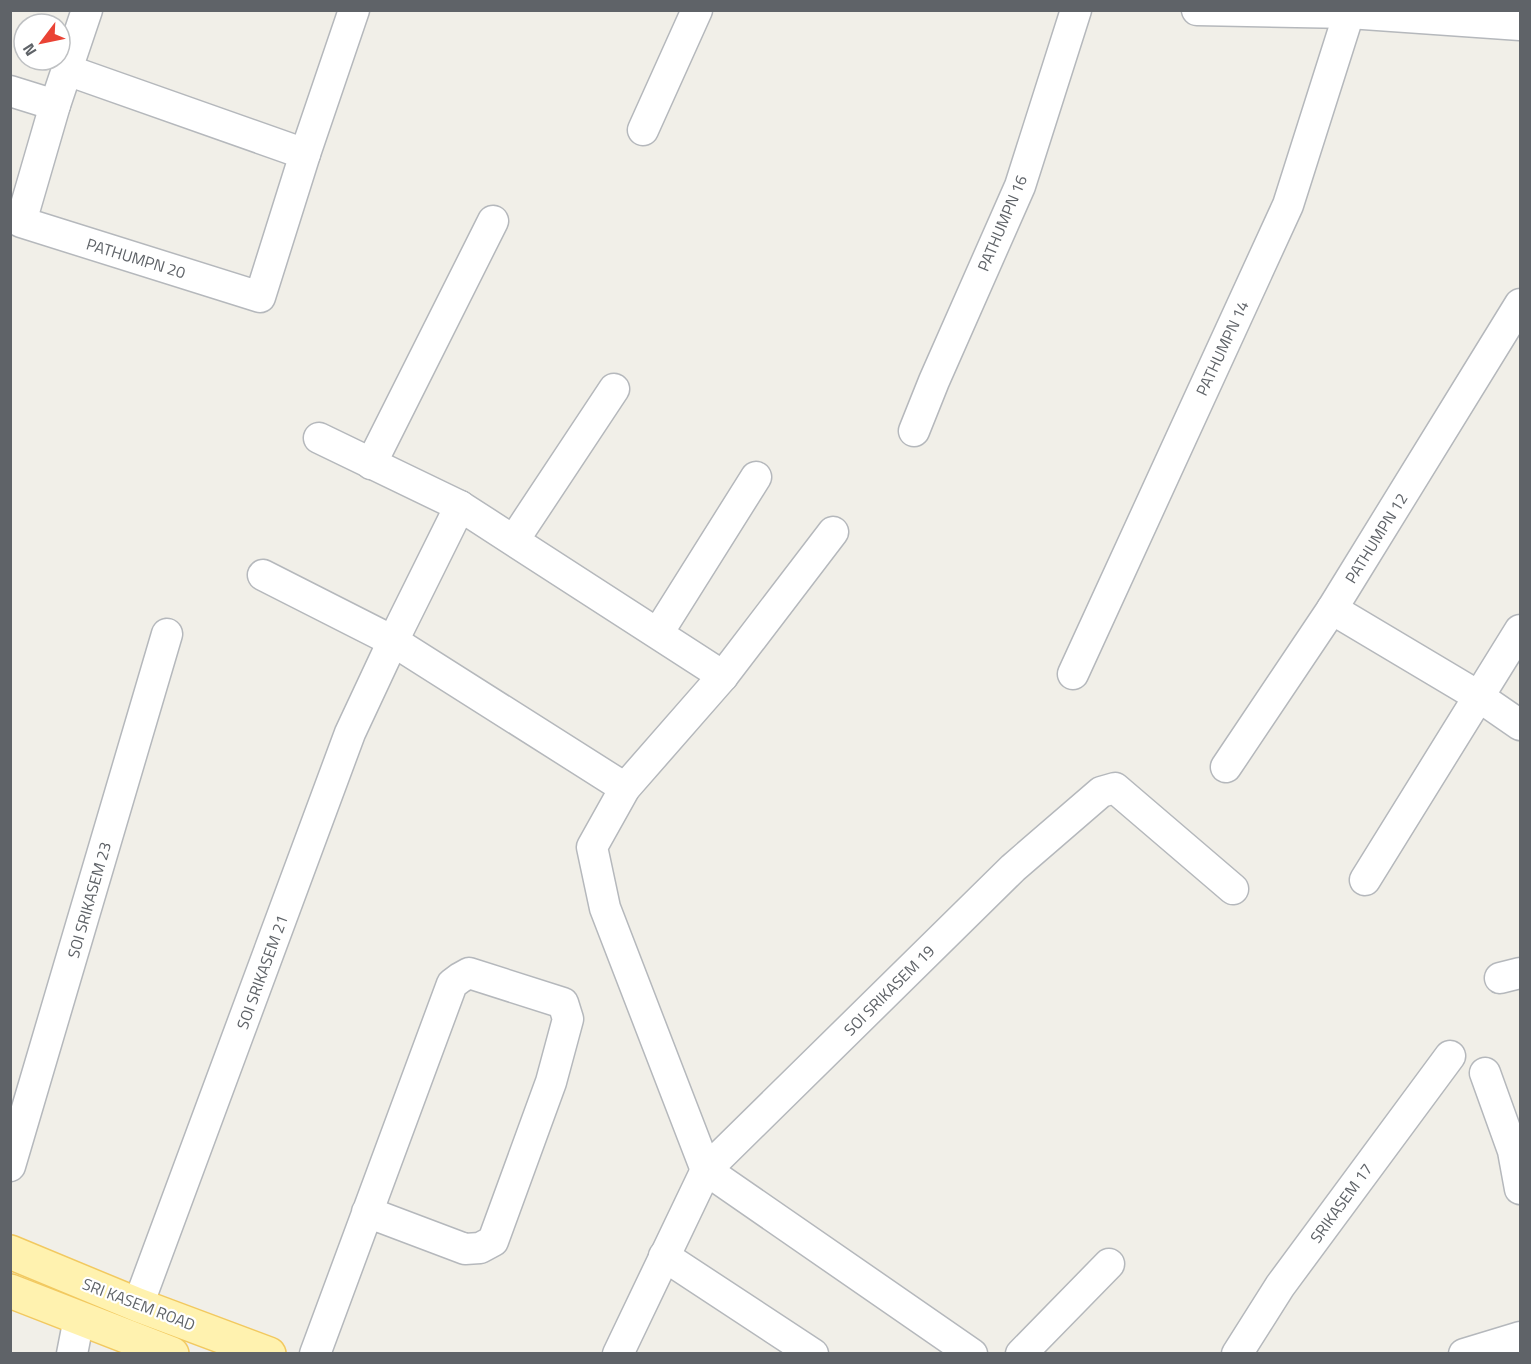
<svg xmlns="http://www.w3.org/2000/svg" width="1531" height="1364" font-family="'Titillium Web',sans-serif">
<rect width="100%" height="100%" fill="#f1efe8"/>
<g fill="none" stroke-linecap="round" stroke-linejoin="round">
<g stroke="#b5b8bc" stroke-width="33">
<g id="minor">
<polyline points="87,10 55,105 21,222 260,297 305,154 354,10"/>
<polyline points="1197,10 1349,13 1520,25"/>
<polyline points="67,70 305,154"/>
<polyline points="10,91 55,105"/>
<polyline points="643,130 697,10"/>
<polyline points="914,431 934,381 1020,186 1076,10"/>
<polyline points="319,438 460,506 723,676"/>
<polyline points="371,464 493,221"/>
<polyline points="833,532 723,676 625,788 592,847 605,908 706,1170 972,1354"/>
<polyline points="514,540 614,389"/>
<polyline points="263,575 393,641 625,788"/>
<polyline points="1332,609 1478,696 1520,725"/>
<polyline points="658,633 756,477"/>
<polyline points="1073,674 1288,205 1349,13"/>
<polyline points="1226,767 1332,609 1520,304"/>
<polyline points="1365,880 1520,630"/>
<polyline points="1500,978 1520,973"/>
<polyline points="1485,1073 1513,1151 1520,1189"/>
<polyline points="10,1166 167,634"/>
<polyline points="664,1256 813,1354"/>
<polyline points="138,1305 350,733 393,641 460,506"/>
<polyline points="72,1354 79,1318"/>
<polyline points="315,1354 452,984 460,978 469,973 563,1003 568,1019 551,1082 493,1241 480,1248 465,1249 367,1212"/>
<polyline points="618,1354 706,1170 1013,868 1101,792 1115,788 1233,889"/>
<polyline points="1021,1354 1109,1264"/>
<polyline points="1237,1354 1280,1286 1450,1056"/>
<polyline points="1464,1354 1520,1337"/>
</g>
</g>
<g stroke="#f2c960" stroke-width="36">
<g id="major">
<polyline points="10,1252 138,1305 269,1354"/>
<polyline points="10,1291 172,1354"/>
</g>
</g>
<use href="#minor" stroke="#fff" stroke-width="30"/>
<use href="#major" stroke="#fff2af" stroke-width="33"/>
</g>
<g text-anchor="middle" stroke-width="4.5" stroke-linejoin="round" paint-order="stroke">
<g font-size="16" fill="#5f6368" stroke="#fff">
<text transform="translate(1002 223) rotate(-67)" y="6">PATHUMPN 16</text>
<text transform="translate(136 258) rotate(17)" y="6">PATHUMPN 20</text>
<text transform="translate(1222 348) rotate(-65)" y="6">PATHUMPN 14</text>
<text transform="translate(1376 538) rotate(-58)" y="6">PATHUMPN 12</text>
<text transform="translate(89 900) rotate(-74)" y="6">SOI SRIKASEM 23</text>
<text transform="translate(262 972) rotate(-70)" y="6">SOI SRIKASEM 21</text>
<text transform="translate(889 990) rotate(-45)" y="6">SOI SRIKASEM 19</text>
<text transform="translate(1341 1203) rotate(-54)" y="6">SRIKASEM 17</text>
<text transform="translate(139 1304) rotate(21)" y="6">SRI KASEM ROAD</text>
</g>
</g>
<rect width="1531" height="1364" fill="none" stroke="#5f6368" stroke-width="24"/>
<g transform="translate(42 42) rotate(238)"><circle r="28" fill="#ffffff" stroke="#bfc1c3" stroke-width="1.5"/>
<path d="M0-4.5L10 22L0 15L-10 22Z" fill="#ea4335"/>
<text y="-9" font-size="16" font-weight="bold" text-anchor="middle" fill="#5f6368">N</text>
</g>
</svg>
